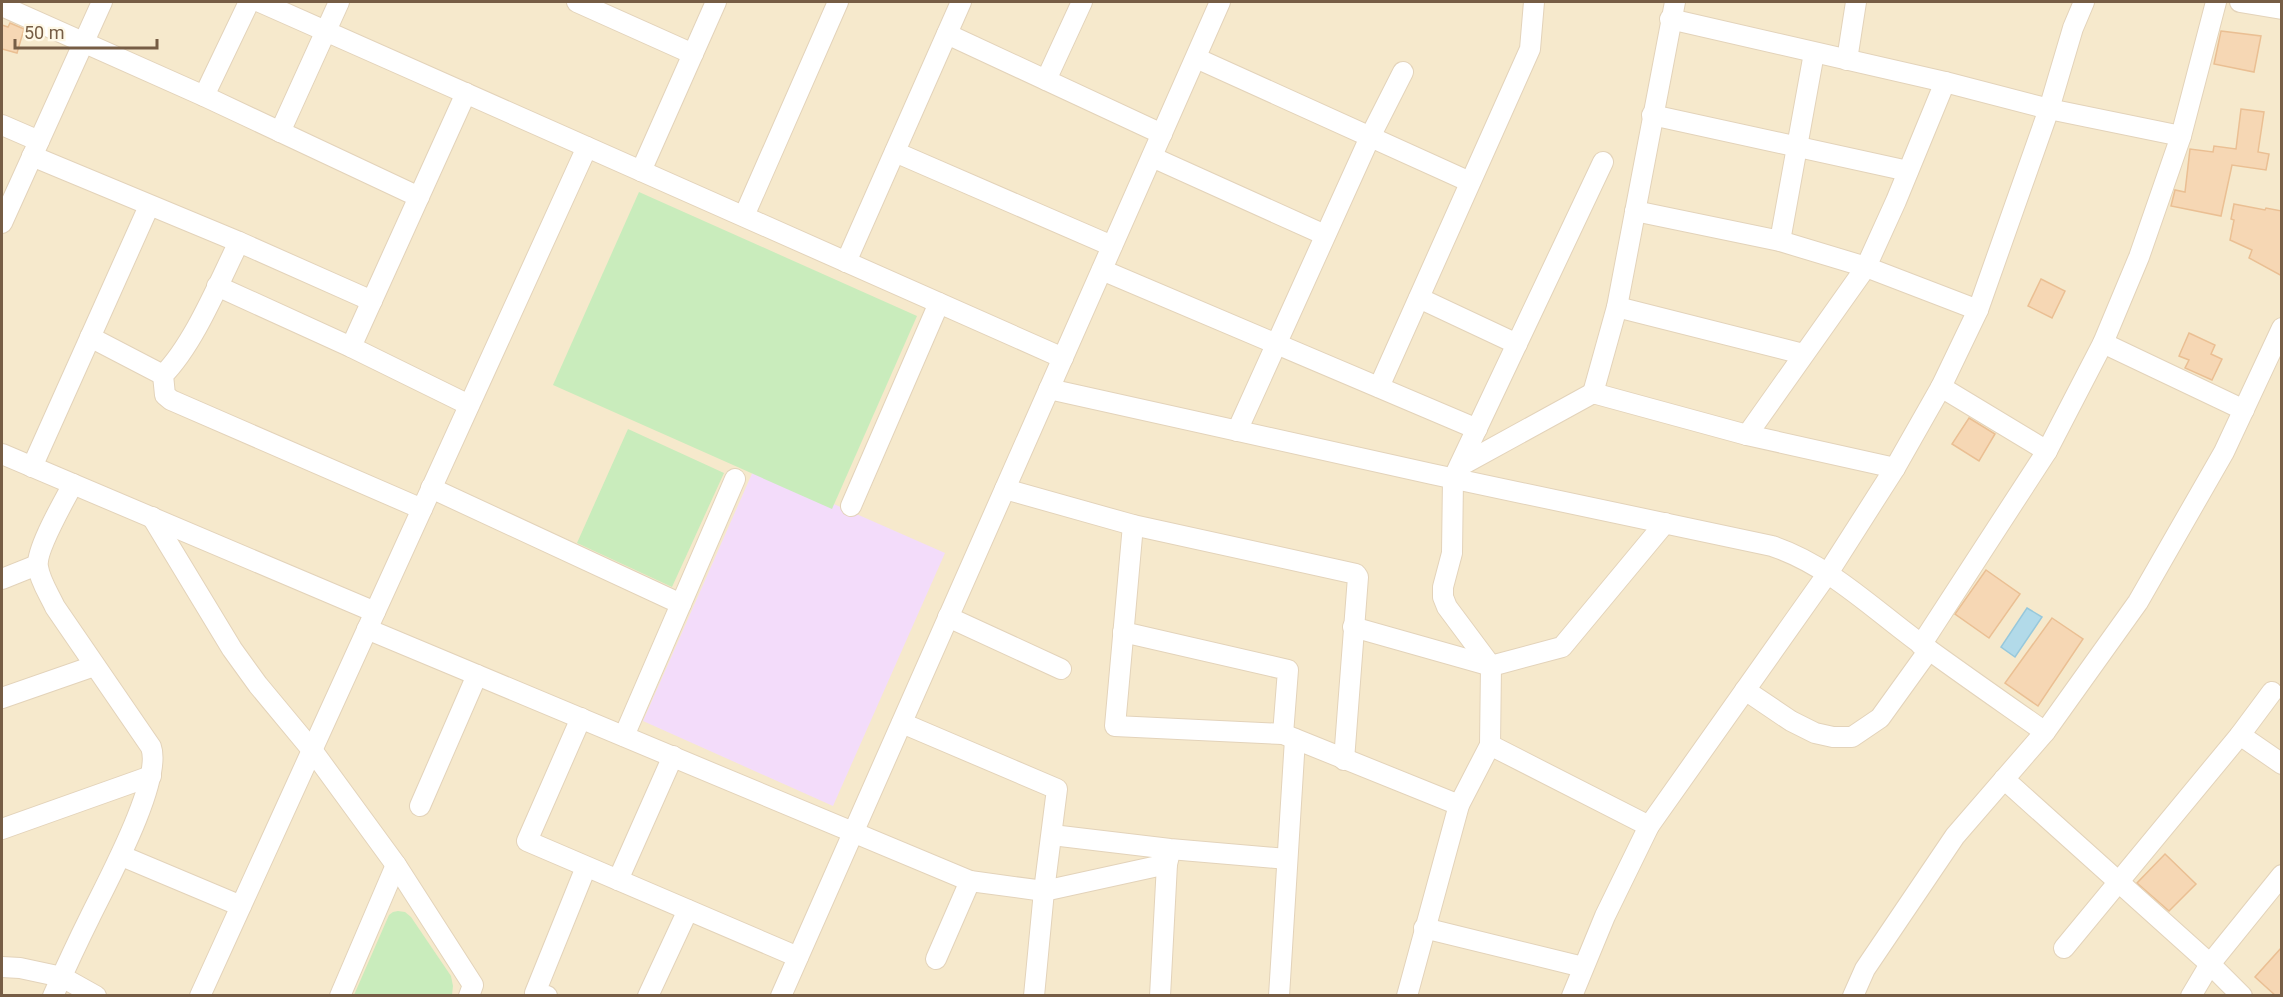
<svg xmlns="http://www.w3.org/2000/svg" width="2283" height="997" font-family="Roboto,sans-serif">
<rect width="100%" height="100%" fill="#fef6df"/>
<rect fill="#f6e9cc" x="2" y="2" width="2279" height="993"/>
<polygon fill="#f3dcfa" points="754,469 945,553 833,806 643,721"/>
<g fill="#c9ecbc">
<polygon points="639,192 917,316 832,509 553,385"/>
<polygon points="628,429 724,473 672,587 577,543"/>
<polygon points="398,911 405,912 411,917 451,976 453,986 452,995 354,995 389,915 393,912"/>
</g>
<polygon fill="#b2dae9" stroke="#97c8db" stroke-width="1.5" points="2027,608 2042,617 2015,657 2001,647"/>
<g fill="#f6d7b4" stroke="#eabf93" stroke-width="1.5">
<polygon points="10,23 24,29 17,53 2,49 2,25 8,27"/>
<polygon points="2221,31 2261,36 2254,72 2214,64"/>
<polygon points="2241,109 2264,112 2258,152 2269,154 2266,170 2232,165 2221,216 2171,206 2175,190 2185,192 2190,149 2213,152 2214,146 2236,149"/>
<polygon points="2234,204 2265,210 2266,208 2282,211 2282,276 2249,258 2252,250 2230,240 2234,220 2231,219"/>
<polygon points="2041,279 2065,291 2052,318 2028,306"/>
<polygon points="2189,333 2215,345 2211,354 2222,359 2212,380 2185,368 2189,360 2179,356"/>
<polygon points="1969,418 1995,434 1979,461 1952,444"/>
<polygon points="1986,570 2020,594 1989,638 1955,614"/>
<polygon points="2052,618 2083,639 2038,706 2005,683"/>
<polygon points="2165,854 2196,884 2169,911 2137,883"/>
<polygon points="2282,947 2282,996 2276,996 2255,977"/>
</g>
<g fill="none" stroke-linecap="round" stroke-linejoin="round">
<g stroke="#e3d3ba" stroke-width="22">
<g id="minor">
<polyline points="260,2 1063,358"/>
<polyline points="577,2 693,54"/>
<polyline points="2240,2 2282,9"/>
<polyline points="2,6 204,96 419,197"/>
<polyline points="1670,19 1945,82 2049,109 2181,136"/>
<polyline points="947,34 1162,134"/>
<polyline points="1196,58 1470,182"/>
<polyline points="1847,60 1856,2"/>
<polyline points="1046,80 1082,2"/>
<polyline points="204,96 249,2"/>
<polyline points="1652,115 1908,171"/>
<polyline points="2,125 39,141"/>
<polyline points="280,132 339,2"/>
<polyline points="895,152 1112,246"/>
<polyline points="32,156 239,242 372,301"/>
<polyline points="1152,157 1325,235"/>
<polyline points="641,171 716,2"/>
<polyline points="1635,211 1780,241 1866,267 1978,310"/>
<polyline points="744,216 838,2"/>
<polyline points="2,223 102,2"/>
<polyline points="1780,241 1814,53"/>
<path d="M239,242C219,282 194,344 163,375L165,395L171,400L422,509"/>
<polyline points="846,262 961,2"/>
<polyline points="1102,270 1477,429"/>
<polyline points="217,286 351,347 469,405"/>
<polyline points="1419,298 1517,344"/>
<polyline points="1617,307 1803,354"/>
<polyline points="90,337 163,375"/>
<polyline points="2103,343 2244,410"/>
<polyline points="351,347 466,93"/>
<polyline points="1379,387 1530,49 1534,2"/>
<polyline points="1941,387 2047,451"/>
<path d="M1049,389L1432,474L1772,546C1829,565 1873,609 1921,644C1962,674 2004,703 2045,732"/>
<polyline points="1593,393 1617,307 1675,2"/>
<polyline points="1237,431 1370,137 1403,72"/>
<polyline points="1747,435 1866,267 1896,201 1945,82"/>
<polyline points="2,454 375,612"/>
<polyline points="1460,466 1593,393 1747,435 1895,468"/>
<polyline points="32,467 149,206"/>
<polyline points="431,488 681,604"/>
<polyline points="1005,489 1133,525 1356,574 1358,577 1344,760"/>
<polyline points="851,506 939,303"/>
<polyline points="152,517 232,649 258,685 312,750 396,865 473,985 469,996"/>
<polyline points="1133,525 1115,726 1283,734 1459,805"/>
<polyline points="2,579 37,565"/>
<polyline points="948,617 1061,669"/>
<polyline points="1353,627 1491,666 1562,647 1665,523"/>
<polyline points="367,629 970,881 1044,891 1167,864"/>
<polyline points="1123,632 1288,670 1283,734"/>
<polyline points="1921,645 2047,451 2103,343 2139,257 2181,136 2216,2"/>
<polyline points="1745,690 1791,721 1815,733 1833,737 1852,737 1880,718 1929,650"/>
<polyline points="2,698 94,666"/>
<polyline points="581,718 527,841 798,957"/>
<polyline points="902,723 1057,789 1044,891 1034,996"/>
<polyline points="2240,735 2282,764"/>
<polyline points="624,736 735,479"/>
<polyline points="1490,745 1649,826"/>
<polyline points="2004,779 2210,964 2242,996"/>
<polyline points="420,806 477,675"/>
<polyline points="2,829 151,776"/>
<polyline points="1052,835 1170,849 1287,859"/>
<polyline points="122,856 241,906"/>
<polyline points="618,880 673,756"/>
<polyline points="1424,928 1583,967"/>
<polyline points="2064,948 2240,735 2272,692"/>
<polyline points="936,959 970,881"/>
<polyline points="2,967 20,968 62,977 96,996"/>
<path d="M53,996C65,969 77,943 90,917C106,884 163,780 151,747L55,607C49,594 40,581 38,567C35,551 64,501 73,484"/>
<polyline points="200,996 587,147"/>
<polyline points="340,996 396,865"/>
<polyline points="547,996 535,993 586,867"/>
<polyline points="648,996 688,910"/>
<polyline points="781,996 1220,2"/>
<polyline points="1160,996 1167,864 1170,852"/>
<polyline points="1279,996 1295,739"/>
<polyline points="1407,996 1459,805 1490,745 1491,666 1447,607 1443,597 1443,587 1452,553 1453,479 1603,162"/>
<polyline points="1572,996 1605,916 1649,826 1828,573 1895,468 1941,387 1978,310 2049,109 2073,28 2084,2"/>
<polyline points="1853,996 1865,969 1955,836 2045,732 2138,602 2224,452 2282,328"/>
<polyline points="2191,996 2210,964 2282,875"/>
</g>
</g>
<use href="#minor" stroke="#fff" stroke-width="20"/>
</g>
<rect width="2283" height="997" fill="none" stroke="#765d45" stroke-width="6"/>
<path d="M15 39v9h142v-9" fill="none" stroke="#765d45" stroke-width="3"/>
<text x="24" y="39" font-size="18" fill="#765d45" stroke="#fff9e7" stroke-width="4.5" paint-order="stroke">50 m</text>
</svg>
